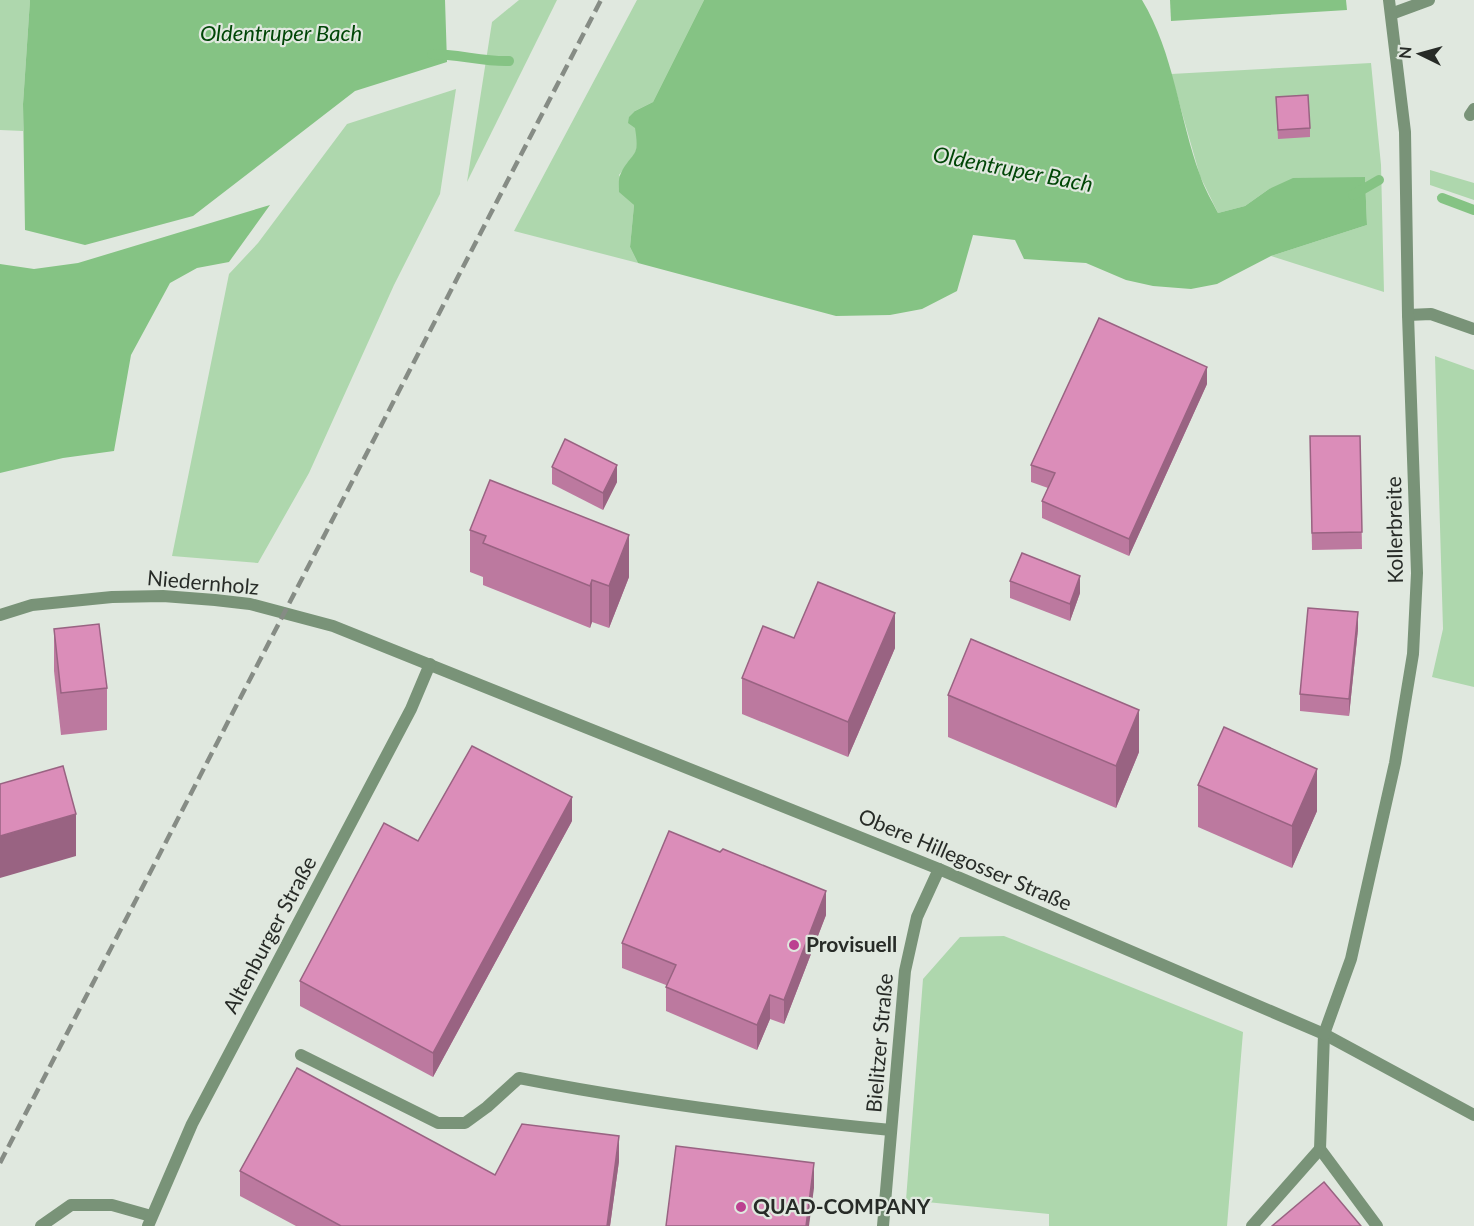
<svg xmlns="http://www.w3.org/2000/svg" width="1474" height="1226" font-family="Lato,sans-serif">
<rect width="100%" height="100%" fill="#e0e8df"/>
<g fill="#aed7ad">
<polygon points="0,0 30,0 23,104 23,131 0,130"/>
<polygon points="519,0 557,0 467,182 492,22"/>
<path d="M637,0H704L653,102L635,111C635,121 638,138 637,146C636,157 626,166 619,175L634,205L630,247L638,263L514,231Z"/>
<polygon points="1371,63 1381,165 1384,292 1271,256 1367,225 1365,177 1269,189 1245,206 1218,213 1200,176 1171,74"/>
<polygon points="456,89 440,194 394,285 309,473 258,563 172,556 229,274 258,243 347,124"/>
<polygon points="1430,170 1474,183 1474,200 1430,185"/>
<polygon points="1435,356 1474,370 1474,687 1432,677 1443,629"/>
<polygon points="1004,936 1243,1032 1227,1226 1049,1226 1049,1214 906,1200 923,979 960,937"/>
</g>
<g fill="#85c384">
<polygon points="30,0 445,0 447,62 355,91 193,216 85,245 25,230 23,104"/>
<path d="M704,0H1142C1174,53 1179,118 1200,175C1204,188 1212,201 1218,213L1245,206L1269,189L1293,178L1365,177L1367,225L1271,256L1217,284L1191,289L1153,286L1126,280L1086,263L1024,259L1015,240L973,235L957,291L922,309L890,315L836,316L638,263L630,247L634,205L619,192C619,186 618,178 621,173C633,150 640,159 635,128L628,123L629,117L635,111L653,102Z"/>
<polygon points="1170,0 1346,0 1347,10 1171,21"/>
<polygon points="270,205 229,262 197,268 170,283 131,355 114,451 63,458 0,473 0,264 34,269 78,263"/>
</g>
<g fill="none" stroke-linecap="round" stroke-linejoin="round">
<g stroke="#85c384" stroke-width="10">
<path d="M432,54C458,54 484,62 509,61"/>
<polyline points="1353,195 1379,180"/>
<polyline points="1442,198 1474,210"/>
</g>
<g stroke="#799378" stroke-width="12">
<polyline points="1470,115 1474,109"/>
<polyline points="1408,315 1431,314 1474,329"/>
<polyline points="1324,1034 1320,1149 1377,1226"/>
<path d="M301,1055L438,1123H465L487,1107L519,1078C642,1102 766,1118 891,1130"/>
<polyline points="41,1226 71,1205 112,1205 151,1216"/>
<polyline points="1252,1226 1320,1149"/>
</g>
<g stroke="#799378" stroke-width="12">
<polyline points="1391,14 1429,0"/>
<polyline points="0,615 32,605 112,597 163,596 215,600 250,604 333,626 939,869 1324,1034 1474,1115"/>
<polyline points="1324,1034 1351,959 1395,763 1413,654 1417,573 1408,315 1405,132 1389,0"/>
<polyline points="148,1226 192,1124 411,709 430,664"/>
<polyline points="883,1226 905,971 917,917 939,869"/>
</g>
<polyline stroke="#868c85" stroke-width="4.5" stroke-dasharray="12 6" stroke-linecap="butt" points="0,1163 601,0"/>
</g>
<g fill="#bc799f">
<polygon points="1276,97 1310,128 1310,137 1278,139"/>
<polygon points="1207,384 1129,556 1042,518 1042,501 1048,488 1031,482 1031,465"/>
<polygon points="1310,436 1360,436 1362,549 1312,550"/>
<polygon points="552,467 617,482 603,510 552,484"/>
<polygon points="470,530 629,577 609,628 592,622 590,628 483,585 483,577 470,572"/>
<polygon points="1010,581 1080,593 1070,621 1010,598"/>
<polygon points="54,629 107,688 107,730 61,735 54,671"/>
<polygon points="1358,629 1349,716 1300,711 1300,694"/>
<polygon points="794,638 895,648 848,757 742,714 742,678"/>
<polygon points="948,695 1139,752 1116,808 948,737"/>
<polygon points="1198,785 1317,811 1292,868 1198,827"/>
<polygon points="572,821 433,1077 300,1006 300,981"/>
<polygon points="826,915 784,1024 770,1019 757,1050 666,1011 666,985 622,968 622,943"/>
<polygon points="619,1161 610,1226 296,1226 240,1196 240,1171 495,1175"/>
</g>
<g fill="#996382">
<polygon points="1207,367 1207,384 1129,556 1129,539"/>
<polygon points="617,465 617,482 603,510 603,493"/>
<polygon points="629,535 629,577 609,628 609,586"/>
<polygon points="1080,576 1080,593 1070,621 1070,604"/>
<polygon points="592,580 592,622 590,628 590,586"/>
<polygon points="1358,612 1358,629 1349,716 1349,699"/>
<polygon points="895,613 895,648 848,757 848,722"/>
<polygon points="1139,710 1139,752 1116,808 1116,766"/>
<polygon points="1317,769 1317,811 1292,868 1292,826"/>
<polygon points="572,797 572,821 433,1077 433,1053"/>
<polygon points="76,814 76,856 0,878 0,836"/>
<polygon points="826,891 826,915 784,1024 784,1000"/>
<polygon points="770,995 770,1019 757,1050 757,1025"/>
<polygon points="619,1136 619,1161 610,1226 607,1226"/>
<polygon points="814,1163 814,1188 809,1226 806,1226"/>
</g>
<g fill="#db8db9" stroke="#996382" stroke-width="1.5">
<polygon points="1308,95 1310,128 1278,130 1276,97"/>
<polygon points="1099,318 1207,367 1129,539 1042,501 1055,473 1031,465"/>
<polygon points="1310,436 1360,436 1362,532 1312,533"/>
<polygon points="565,439 617,465 603,493 552,467"/>
<polygon points="490,480 629,535 609,586 592,580 590,586 483,543 486,536 470,530"/>
<polygon points="1022,553 1080,576 1070,604 1010,581"/>
<polygon points="818,582 895,613 848,722 742,678 763,626 794,638"/>
<polygon points="1308,608 1358,612 1349,699 1300,694"/>
<polygon points="99,624 107,688 61,693 54,629"/>
<polygon points="971,639 1139,710 1116,766 948,695"/>
<polygon points="1224,727 1317,769 1292,826 1198,785"/>
<polygon points="472,746 572,797 433,1053 300,981 384,823 418,841"/>
<polygon points="63,766 76,814 0,836 0,784"/>
<polygon points="669,831 720,852 723,849 826,891 784,1000 770,995 757,1025 666,987 676,965 622,943"/>
<polygon points="297,1068 495,1175 522,1124 619,1136 607,1226 341,1226 240,1171"/>
<polygon points="676,1146 814,1163 806,1226 666,1226"/>
<polygon points="1324,1182 1361,1226 1272,1226"/>
</g>
<g fill="#bc4090" stroke="#e0e8df" stroke-width="2">
<circle cx="794" cy="945" r="6"/>
<circle cx="741" cy="1207" r="6"/>
</g>
<g text-anchor="middle" stroke-width="4.5" stroke-linejoin="round" paint-order="stroke">
<g font-size="21" fill="#272b27" stroke="#e0e8df">
<text transform="translate(1395 530) rotate(-91)" y="7">Kollerbreite</text>
<text transform="translate(203 583) rotate(5)" y="7">Niedernholz</text>
<text transform="translate(965 860) rotate(23)" y="7">Obere Hillegosser Straße</text>
<text transform="translate(270 935) rotate(-62)" y="7">Altenburger Straße</text>
<text transform="translate(880 1043) rotate(-85)" y="7">Bielitzer Straße</text>
</g>
<g font-size="21" font-weight="bold" fill="#272b27" stroke="#e0e8df" text-anchor="start">
<text x="806" y="952">Provisuell</text>
<text x="753" y="1214">QUAD-COMPANY</text>
</g>
<g font-size="22" font-style="italic" fill="#004607" stroke="#e0e8df">
<text x="281" y="41">Oldentruper Bach</text>
<text transform="translate(1013 169) rotate(11)" y="8">Oldentruper Bach</text>
</g>
</g>
<g transform="translate(1420 54) rotate(275)" stroke="#e0e8df" stroke-width="4.5" paint-order="stroke">
<path d="M0-4.5L10 22L0 15L-10 22Z" fill="#272b27"/>
<text y="-9" font-size="16" font-weight="bold" text-anchor="middle" fill="#272b27">N</text>
</g>
</svg>
